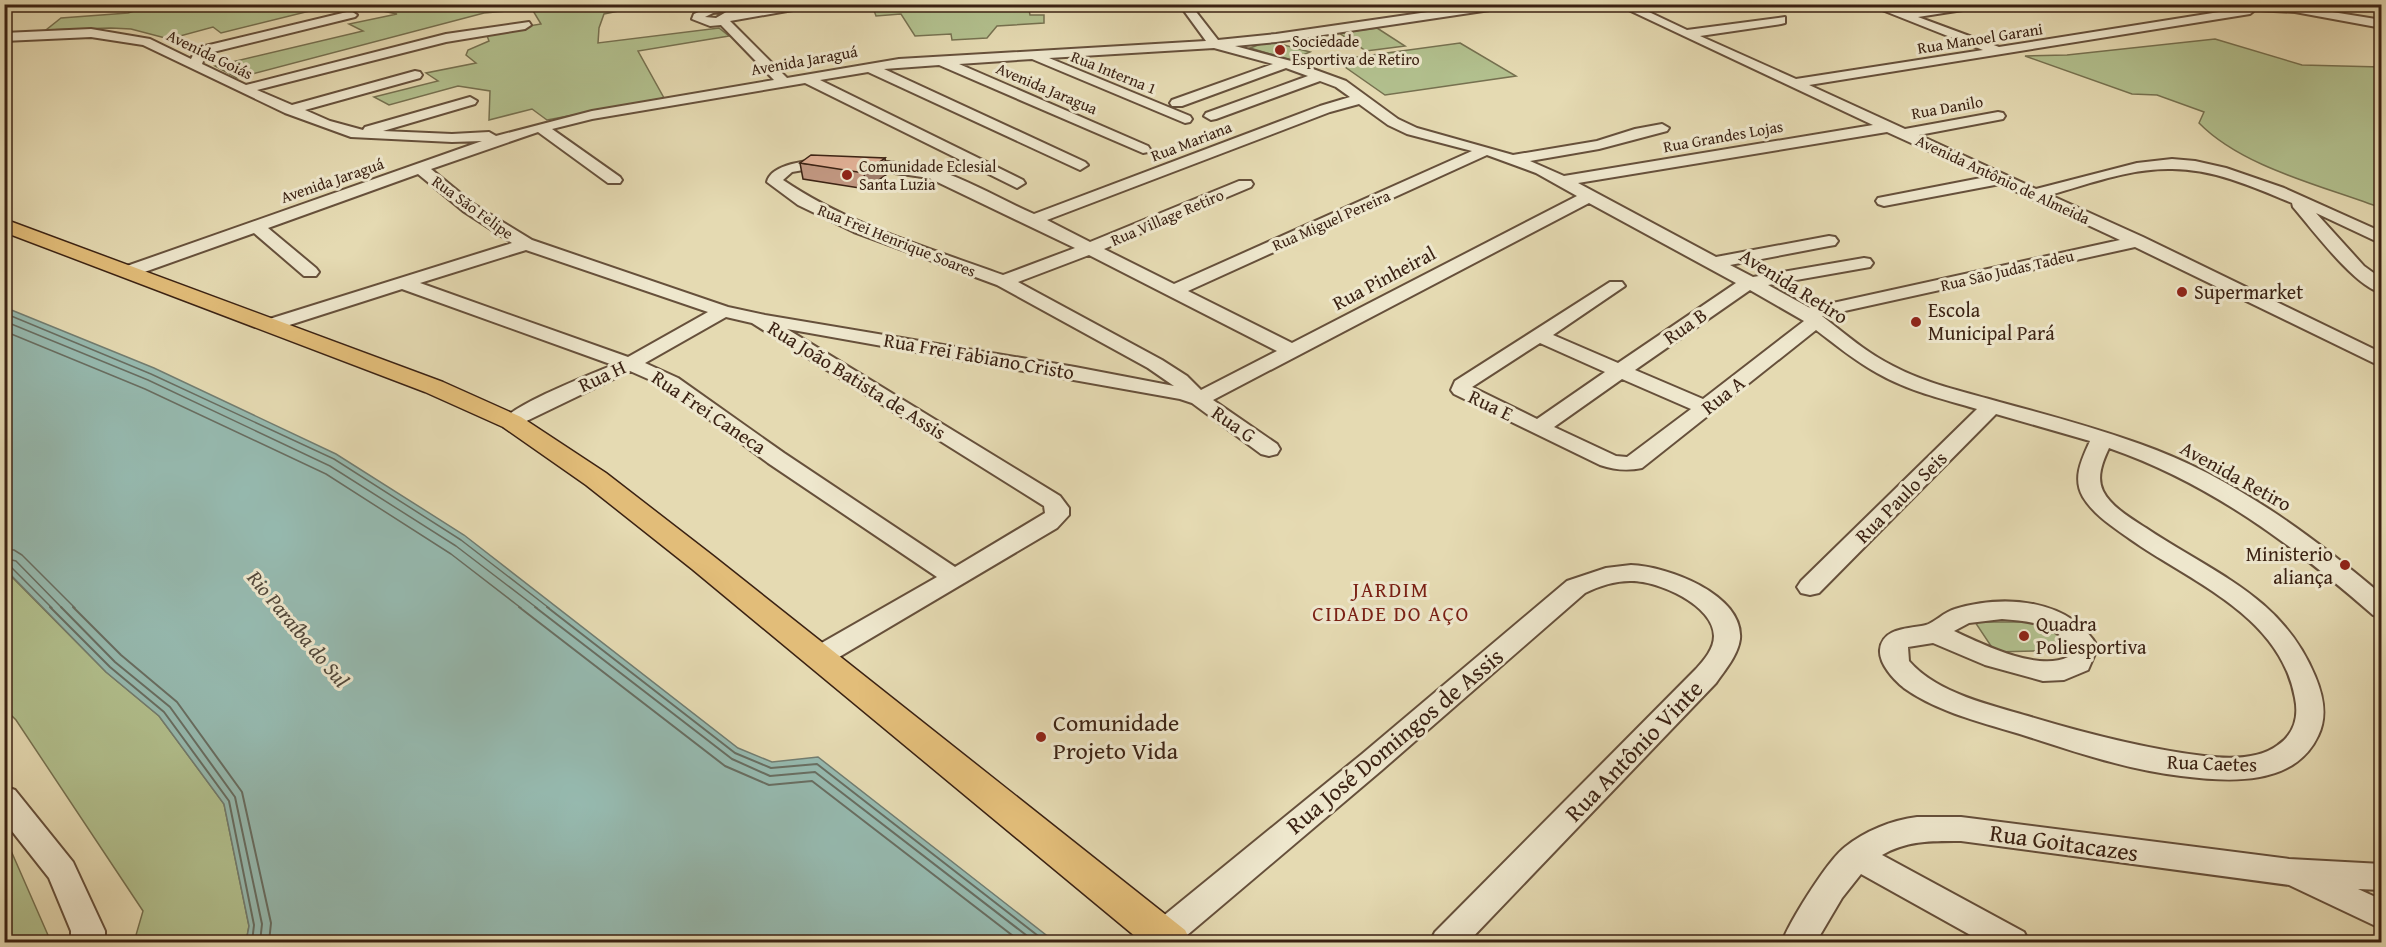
<svg xmlns="http://www.w3.org/2000/svg" width="2386" height="947" font-family="'Gentium Book Plus',serif">
<rect width="100%" height="100%" fill="#e5dab2"/>
<filter id="stains"><feTurbulence type="fractalNoise" baseFrequency=".00333" numOctaves="4"/><feColorMatrix values="0 0 0 0 .2 0 0 0 0 .09 0 0 0 0 .02 0 0 0 .5 -.17"/></filter>
<radialGradient id="worn" r=".72"><stop offset=".6" stop-color="#630" stop-opacity="0"/><stop offset="1" stop-color="#630" stop-opacity=".3"/></radialGradient>
<g fill="#b2c08e" stroke="#767150" stroke-width="1.5">
<polygon points="153,5 153,4 334,5 221,33 213,27 169,39 131,29 111,28 46,30 61,18 128,13"/>
<polygon points="353,5 648,5 604,14 599,28 598,43 719,28 729,36 638,51 664,98 547,120 532,109 489,120 490,91 458,86 389,105 374,97 438,81 426,73 476,63 466,55 468,50 489,41 486,33 541,24 532,9 484,13 237,78 215,66 363,31 349,24 397,14"/>
<polygon points="872,5 1028,5 1030,15 1044,15 1044,23 997,26 987,38 952,40 951,34 915,36 901,14 876,16"/>
<polygon points="1377,28 1405,46 1366,51 1339,33"/>
<path d="M2215,39L2302,65L2381,67V208C2324,186 2243,168 2199,123L2204,112L2157,95L2132,94L2025,56L2067,55Z"/>
<polygon points="1269,41 1310,52 1291,60 1250,48"/>
<polygon points="1460,43 1516,76 1385,95 1335,60"/>
<polygon points="4,569 106,672 159,716 224,804 249,926 246,942 134,942 143,911 16,720 5,709"/>
<polygon points="1975,622 2053,622 2074,650 1995,652"/>
<polygon points="5,837 51,942 5,942"/>
</g>
<polygon fill="#96bab0" stroke="#727d71" stroke-width="1.5" points="4,307 154,368 336,454 464,535 738,748 772,762 818,757 1055,942 246,942 249,926 224,804 159,716 106,672 5,569"/>
<g fill="none" stroke-linecap="round" stroke-linejoin="round">
<g stroke="#686e62" stroke-width="1.5">
<polyline points="4,313 151,374 334,459 461,540 549,608"/>
<polyline points="4,321 148,380 330,466 456,546 537,608"/>
<polyline points="4,331 145,389 326,474 451,554 521,608"/>
<polyline points="4,549 14,550 22,555 75,608"/>
<polyline points="4,558 16,561 62,608"/>
<polyline points="4,565 11,567 52,608"/>
</g>
<g stroke="#686e62" stroke-width="2">
<polyline points="50,607 110,667 164,712 229,801 254,925 252,942"/>
<polyline points="61,607 115,662 170,707 235,797 262,924 260,942"/>
<polyline points="73,607 121,655 177,702 242,792 271,923 269,942"/>
<polyline points="519,607 725,766 769,785 812,781 1021,942"/>
<polyline points="535,607 732,759 770,776 815,772 1035,942"/>
<polyline points="547,607 735,753 771,768 817,764 1046,942"/>
</g>
<g stroke="#66503b" stroke-width="4">
<g id="minor">
<path d="M735,4L740,7V11L784,4H815L810,7L730,21L787,78L899,59L1206,41L1179,4H1190L1218,40L1276,34L1483,4H1515L1510,7L1276,42L1235,46L1291,61L1346,81L1398,119L1417,128L1513,155L1597,141L1635,129L1662,124L1669,128L1667,131L1599,149L1530,161L1564,176L1873,125L1616,4H1632L1687,30L1785,17V23L1781,24L1700,36L1796,79L1983,50L1867,4H1884L1905,12L1956,4H1987L1982,7L1918,17L1999,47L2238,9L2232,4L2295,6L2382,20V28L2295,12L2255,10L2250,14L1809,85L1905,129L1998,112L2003,113L2005,116L2003,119L1919,135L2036,189L2137,163L2172,159L2195,161L2226,168L2284,188L2382,232V244L2316,213L2364,266L2382,279V293C2355,287 2312,229 2293,207L2292,203C2254,187 2213,169 2172,169C2130,168 2089,184 2050,195L2143,237L2382,353V367L2135,247L1822,316C1845,334 1867,353 1893,366C1925,383 1961,391 1996,401C2044,414 2093,427 2140,444C2231,476 2309,533 2382,595V617L2373,615C2293,545 2210,483 2109,448C2103,461 2096,477 2103,491C2111,507 2132,519 2146,528C2213,573 2282,596 2315,676C2323,695 2328,716 2318,736C2294,787 2228,782 2181,776C2128,770 2076,752 2026,736C1985,723 1939,713 1904,688C1894,680 1879,664 1880,650C1882,627 1910,629 1926,625C1934,623 1944,612 1955,609C2005,594 2070,599 2098,647L2088,670L2064,680L2043,681L1985,665L1933,643L1908,647L1909,661C1938,694 1991,705 2031,717C2088,734 2145,749 2204,756C2228,759 2258,760 2278,745C2294,734 2299,717 2295,698C2280,615 2191,582 2130,539C2113,527 2094,515 2083,497C2072,478 2082,459 2090,441L1996,414L1819,593L1810,595L1801,593L1797,587L1801,581L1977,409C1943,399 1908,391 1877,373C1855,361 1836,345 1816,330L1642,468C1627,471 1615,470 1600,465L1454,394L1451,390L1455,381L1610,282H1622L1625,286L1553,335L1618,363L1736,283L1589,203L1213,400L1277,444L1280,449L1277,454L1269,456L1261,454L1192,403L1180,399L787,329L1060,496L1069,508V515L1057,528L829,663L820,665L811,663L807,656L811,649L937,577L768,463L664,386L630,371L512,428L504,427L501,422C514,404 589,375 613,365L402,289L277,329H263L260,325L263,321L512,243L463,211L418,174L268,228L316,268L319,272L316,276H304L254,233L136,275H124L121,271L124,267L482,141L452,142L351,137L285,113L143,45L91,37L4,41V33L91,29L150,39L191,59L195,51L201,47L351,11L357,15L355,17L209,53L205,56L202,64L246,85L446,34L529,22L531,25L525,29L446,42L257,90L292,105L415,71L420,72L422,75L420,78L305,110L330,121L363,130L365,127L470,97L477,101L475,104L383,131L452,134L489,132L496,136L592,111L774,80L721,25L710,26L692,19L694,14L710,7ZM728,11L716,18L705,17L713,13ZM1214,48L1273,64L1172,100L1170,103L1172,106H1182L1286,68L1308,76L1206,113L1204,116L1211,120L1216,119L1320,81L1336,87L1350,97L1320,106L1034,214C1002,200 970,181 937,170C909,162 775,146 767,182L798,205L854,232L997,285L1148,368L1174,386L1075,367L765,315L728,307L532,240L475,205L431,169L538,132L608,183H620L622,180L620,177L552,129L592,119L805,83L1017,188L1025,183L1023,180L820,80L868,72L1080,170L1088,165L1085,162L884,69L939,65L1143,153L1148,152L1150,149L1148,146L959,64L1032,59L1185,123L1190,122L1192,119L1190,116L1049,58ZM1359,104L1388,125L1407,134L1472,151L1174,284L1104,249L1251,187L1253,184L1251,181H1239L1090,242L1047,220L1330,112ZM1887,132L1986,177L1878,198L1876,201L1878,204L1884,206L2000,184L2120,240L1810,308L1768,285L1870,267L1873,263L1870,259L1864,258L1753,277L1730,265L1829,246L1835,245L1838,241L1835,237L1829,236L1716,257L1578,183ZM1487,155L1536,173L1577,196L1292,343L1188,291ZM809,169L881,171L929,178L1075,248L1003,275C929,248 849,225 783,180L792,172ZM526,250L708,312L628,357L420,283ZM1089,255L1277,351L1201,390L1187,376L1162,360L1018,282ZM1750,290L1804,321L1703,399L1635,370ZM726,317L752,323L1044,506L1045,513L955,567L784,453L678,378L645,363ZM1540,343L1605,372L1537,419L1472,387ZM1622,379L1691,409L1627,457L1616,456L1554,427ZM2002,619C2029,621 2055,623 2071,648L2068,657C2038,672 1982,644 1954,631L1969,623Z"/>
<path d="M1631,565C1666,566 1744,594 1740,639C1738,655 1725,670 1716,683L1468,942H1430L1435,932L1696,669C1704,660 1714,649 1714,636C1714,605 1657,580 1630,581C1614,581 1599,586 1585,593L1382,770L1179,942H1149L1146,936L1151,926L1362,754L1567,581L1606,568Z"/>
<polygon points="4,786 15,790 73,862 105,931 105,942 71,942 71,931 49,878 4,821"/>
<path d="M1917,817H1961L2289,859L2382,864V890L2358,889L2382,900V929L2289,885L1961,841C1932,841 1908,840 1882,855L2024,932L2029,942H1983L1861,874L1842,898L1816,942H1782C1790,921 1827,861 1845,847C1865,831 1892,820 1917,817Z"/>
</g>
</g>
<g stroke="#3b2213" stroke-width="3">
<polygon id="major" points="4,219 443,382 521,417 606,473 712,555 1185,930 1191,942 1142,942 692,569 586,485 503,427 425,392 4,232"/>
</g>
<use href="#minor" fill="#eee7cd" fill-rule="evenodd"/>
<use href="#major" fill="#e2bd79" fill-rule="evenodd"/>
</g>
<polygon fill="#c29882" stroke="#3b2213" stroke-width="1.5" points="800,163 887,174 866,189 803,179"/>
<polygon fill="#9e7c6a" stroke="#3b2213" stroke-width="1.5" points="885,158 887,174 866,189 864,173"/>
<polygon fill="#e2b197" stroke="#3b2213" stroke-width="1.5" points="811,155 885,158 864,173 800,163"/>
<g fill="#8f2418" stroke="#eee7cd" stroke-width="2">
<circle cx="1280" cy="50" r="6"/>
<circle cx="847" cy="175" r="6"/>
<circle cx="2182" cy="292" r="6"/>
<circle cx="1916" cy="322" r="6"/>
<circle cx="2345" cy="565" r="6"/>
<circle cx="2024" cy="636" r="6"/>
<circle cx="1041" cy="737" r="6"/>
</g>
<g text-anchor="middle" stroke-width="6" stroke-linejoin="round" paint-order="stroke">
<g font-size="16" fill="#3b2213" stroke="#eee7cd">
<text transform="translate(1980 38) rotate(-9)" y="6">Rua Manoel Garani</text>
<text transform="translate(210 54) rotate(26)" y="6">Avenida Goiás</text>
<text transform="translate(804 60) rotate(-10)" y="6">Avenida Jaraguá</text>
<text transform="translate(1114 72) rotate(22)" y="6">Rua Interna 1</text>
<text transform="translate(1047 88) rotate(23)" y="6">Avenida Jaragua</text>
<text transform="translate(1947 107) rotate(-10)" y="6">Rua Danilo</text>
<text transform="translate(1723 136) rotate(-10)" y="6">Rua Grandes Lojas</text>
<text transform="translate(1191 141) rotate(-21)" y="6">Rua Mariana</text>
<text transform="translate(2003 179) rotate(25)" y="6">Avenida Antônio de Almeida</text>
<text transform="translate(332 180) rotate(-19)" y="6">Avenida Jaraguá</text>
<text transform="translate(473 207) rotate(36)" y="6">Rua São Felipe</text>
<text transform="translate(1167 217) rotate(-23)" y="6">Rua Village Retiro</text>
<text transform="translate(1331 220) rotate(-24)" y="6">Rua Miguel Pereira</text>
<text transform="translate(897 240) rotate(22)" y="6">Rua Frei Henrique Soares</text>
<text transform="translate(2007 270) rotate(-13)" y="6">Rua São Judas Tadeu</text>
</g>
<g font-size="16" fill="#3b2213" stroke="#eee7cd" text-anchor="start">
<text x="1292" y="47">Sociedade<tspan x="1292" dy="18">Esportiva de Retiro</tspan></text>
<text x="859" y="172">Comunidade Eclesial<tspan x="859" dy="18">Santa Luzia</tspan></text>
</g>
<g font-size="20" fill="#3b2213" stroke="#eee7cd">
<text transform="translate(1384 278) rotate(-28)" y="7">Rua Pinheiral</text>
<text transform="translate(1794 286) rotate(32)" y="7">Avenida Retiro</text>
<text transform="translate(1685 326) rotate(-35)" y="7">Rua B</text>
<text transform="translate(979 356) rotate(10)" y="7">Rua Frei Fabiano Cristo</text>
<text transform="translate(602 376) rotate(-25)" y="7">Rua H</text>
<text transform="translate(857 380) rotate(32)" y="7">Rua João Batista de Assis</text>
<text transform="translate(1723 395) rotate(-38)" y="7">Rua A</text>
<text transform="translate(1491 405) rotate(26)" y="7">Rua E</text>
<text transform="translate(709 412) rotate(34)" y="7">Rua Frei Caneca</text>
<text transform="translate(1234 424) rotate(35)" y="7">Rua G</text>
<text transform="translate(2236 476) rotate(29)" y="7">Avenida Retiro</text>
<text transform="translate(1901 497) rotate(-45)" y="7">Rua Paulo Seis</text>
<text transform="translate(2212 763) rotate(2)" y="7">Rua Caetes</text>
</g>
<g font-size="20" fill="#3b2213" stroke="#eee7cd" text-anchor="start">
<text x="2194" y="299">Supermarket</text>
<text x="1928" y="317">Escola<tspan x="1928" dy="23">Municipal Pará</tspan></text>
<text x="2333" y="561" text-anchor="end">Ministerio<tspan x="2333" dy="23">aliança</tspan></text>
<text x="2036" y="631">Quadra<tspan x="2036" dy="23">Poliesportiva</tspan></text>
</g>
<g font-size="21" letter-spacing="1.5" fill="#7a1f14" stroke="#eee7cd">
<text x="1391" y="597">JARDIM<tspan x="1391" dy="24">CIDADE DO AÇO</tspan></text>
</g>
<g font-size="21" font-style="italic" fill="#52483a" stroke="#eee7cd">
<text transform="translate(298 629) rotate(50)" y="7">Rio Paraíba do Sul</text>
</g>
<g font-size="24" fill="#3b2213" stroke="#eee7cd" text-anchor="start">
<text x="1053" y="731">Comunidade<tspan x="1053" dy="28">Projeto Vida</tspan></text>
</g>
<g font-size="24" fill="#3b2213" stroke="#eee7cd">
<text transform="translate(1395 741) rotate(-40)" y="8">Rua José Domingos de Assis</text>
<text transform="translate(1634 751) rotate(-46)" y="8">Rua Antônio Vinte</text>
<text transform="translate(2064 843) rotate(8)" y="8">Rua Goitacazes</text>
</g>
</g>
<rect width="2386" height="947" fill="none" stroke="#e5dab2" stroke-width="24"/>
<rect x="6" y="6" width="2374" height="935" fill="none" stroke="#3b2213" stroke-width="3"/>
<rect x="12" y="12" width="2362" height="923" fill="none" stroke="#3b2213" stroke-width="1.5"/>
<rect width="100%" height="100%" filter="url(#stains)"/>
<rect width="100%" height="100%" fill="url(#worn)"/>
</svg>
